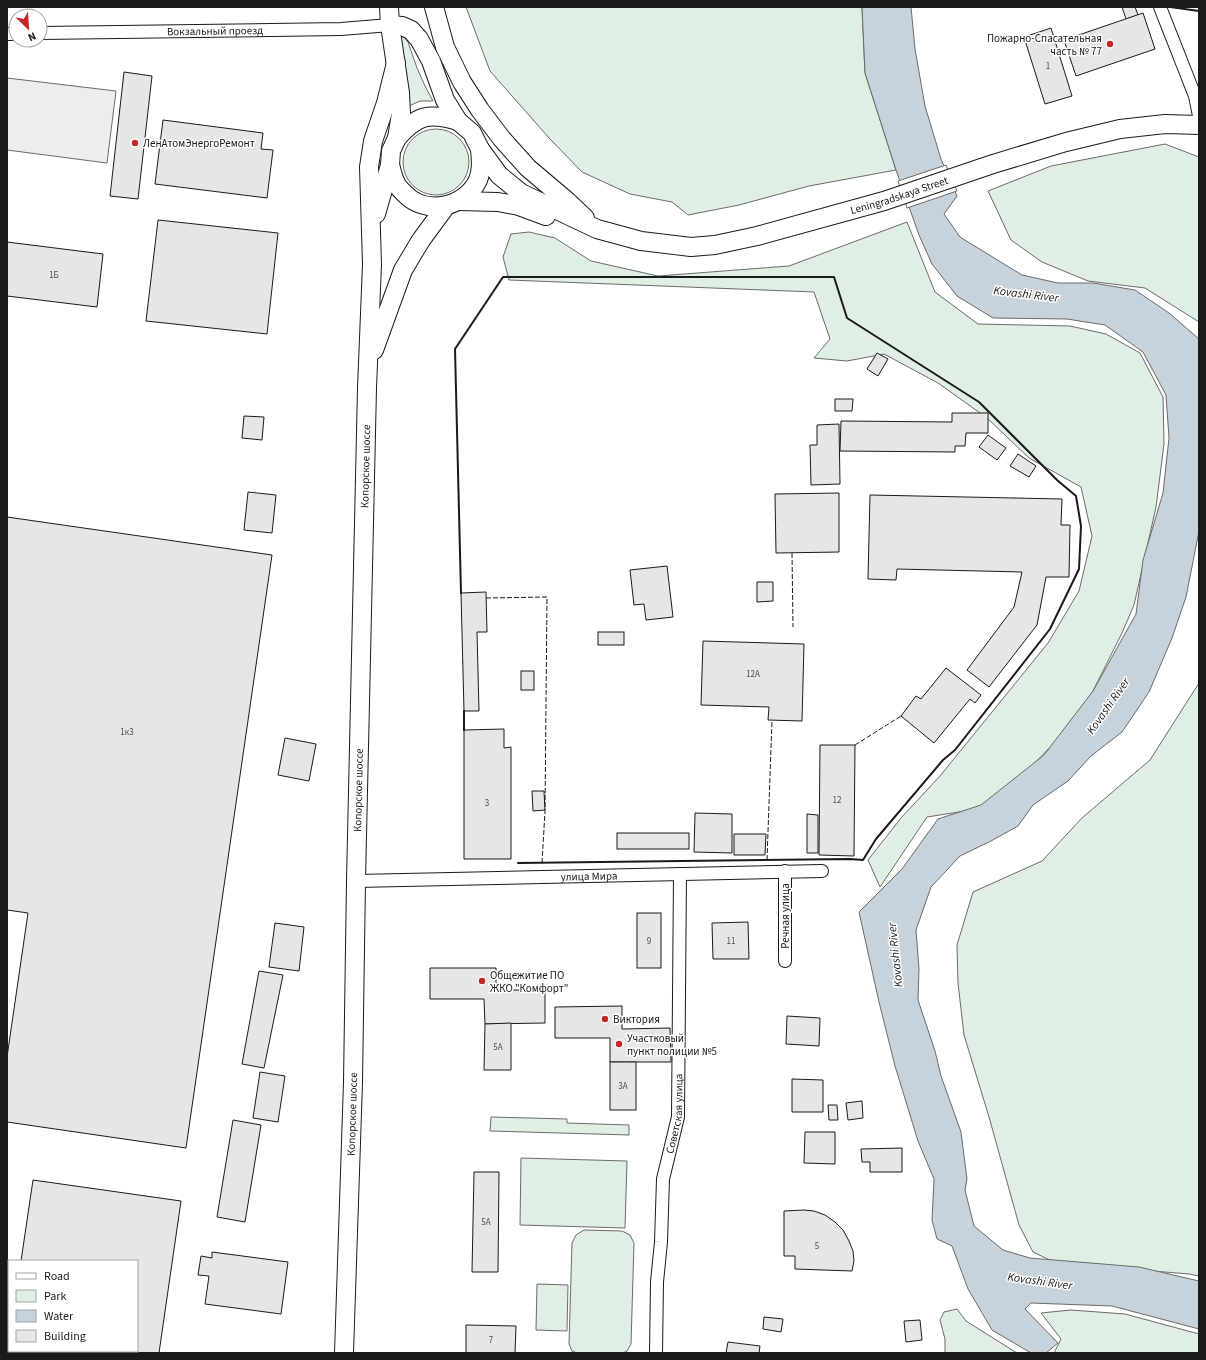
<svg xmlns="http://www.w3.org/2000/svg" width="1206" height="1360" font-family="'Source Sans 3',sans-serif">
<rect width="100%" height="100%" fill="#fff"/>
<g fill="#e0efe3" stroke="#6a6a6a">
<polygon points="466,7 862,7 865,73 896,170 809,186 739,205 688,215 672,202 630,194 582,172 550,139 490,71"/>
<polygon points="397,32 403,36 408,42 417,68 425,86 433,101 420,101 407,107"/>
<circle cx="436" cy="162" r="33"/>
<polygon points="1165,144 1199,157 1199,322 1145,288 1088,281 1042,262 1011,240 988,191 1051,166"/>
<polygon points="907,222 935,292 978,324 1070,326 1106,334 1140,353 1163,397 1164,444 1156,507 1134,605 1122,633 1093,691 1063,734 1026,772 984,808 927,817 880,887 868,860 901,818 940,776 1048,643 1079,591 1092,536 1081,487 1029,458 987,418 938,383 884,354 847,361 814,358 830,339 814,292 509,280 503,257 511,234 529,232 555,238 591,261 658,276 789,266"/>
<polygon points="1199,683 1199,1276 1189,1274 1056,1263 1033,1252 1019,1225 989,1117 964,1035 958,983 957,945 973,892 1042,861 1082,818 1150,760"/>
<polygon points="491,1117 567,1119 567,1123 629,1125 629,1135 490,1131"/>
<polygon points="521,1158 627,1161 625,1228 520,1225"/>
<polygon points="584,1230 622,1231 630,1235 634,1243 631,1344 627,1351 623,1353 577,1353 572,1351 569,1344 572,1243 576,1235"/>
<polygon points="537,1284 568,1285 567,1331 536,1330"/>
<polygon points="957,1309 966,1321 1017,1353 945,1353 945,1339 940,1320 944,1312"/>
<polygon points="1071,1310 1125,1314 1199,1334 1199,1353 1054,1353 1061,1339 1041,1313"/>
</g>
<polygon fill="#ededed" stroke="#6a6a6a" points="7,78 116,91 107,163 7,150"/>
<polygon fill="#c6d2dc" stroke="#6a6a6a" points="862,7 911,7 915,49 925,106 941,159 957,196 944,214 960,237 1022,275 1058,283 1093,283 1135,290 1169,313 1199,339 1199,531 1186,597 1172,638 1149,692 1122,732 1091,756 1068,781 1033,805 1018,826 991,841 960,856 931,887 916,930 919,969 918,1000 935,1051 941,1076 961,1132 967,1179 965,1190 974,1226 1003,1250 1030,1258 1139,1267 1199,1281 1199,1329 1112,1306 1031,1303 1025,1309 1058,1343 1046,1353 1031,1353 992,1330 968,1289 952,1246 937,1239 932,1220 934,1179 918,1141 895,1066 879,1002 859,912 902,869 938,819 981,805 1044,755 1093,691 1136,614 1143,560 1163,493 1169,438 1166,395 1143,352 1105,325 1067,319 993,318 957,296 932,264 919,235 896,170 865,73"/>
<polygon fill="#fff" stroke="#6a6a6a" points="946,165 957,191 907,208 898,181"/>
<g fill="#e6e6e6" stroke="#1a1a1a">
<polygon points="1122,7 1135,7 1138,15 1126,19"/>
<polygon points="1143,13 1155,49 1076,76 1064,40"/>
<polygon points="1051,28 1072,96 1045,104 1024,37"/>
<polygon points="124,72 152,76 138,199 110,196"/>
<polygon points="163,120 263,133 261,149 273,150 267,198 155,184"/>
<polygon points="158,220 278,233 267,334 146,321"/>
<polygon points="7,242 103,254 97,307 7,296"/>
<polygon points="877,353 888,359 878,376 867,369"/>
<polygon points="835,399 853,399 852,411 835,411"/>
<polygon points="952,413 988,413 988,433 966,433 965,446 955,446 955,452 840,451 841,421 952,422"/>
<polygon points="244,416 264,417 262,440 242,438"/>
<polygon points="839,424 840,484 811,485 810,445 817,445 817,425"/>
<polygon points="988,435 1006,448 997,460 979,447"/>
<polygon points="1018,454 1036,466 1029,477 1010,466"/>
<polygon points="248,492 276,495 272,533 244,530"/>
<polygon points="839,493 839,552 776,553 775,494"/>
<polygon points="870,495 1062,499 1061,525 1070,525 1069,577 1046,577 1037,625 989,687 967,670 1014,607 1022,572 897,569 896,580 868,579"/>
<polygon points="7,517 272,555 186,1148 7,1122 7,1057 28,913 7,910"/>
<polygon points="667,566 673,617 646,620 644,604 634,605 630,570"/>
<polygon points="757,582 773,582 773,601 757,602"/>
<polygon points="486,592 487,632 477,632 479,711 464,711 461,593"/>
<rect x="598" y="632" width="26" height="13"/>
<polygon points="703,641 804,644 802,721 768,720 769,707 701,705"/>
<polygon points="946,668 981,695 975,703 970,699 934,743 901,716 916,696 921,699"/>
<rect x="521" y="671" width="13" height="19"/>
<polygon points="504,729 504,748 511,747 511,859 464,859 464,730"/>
<polygon points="285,738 316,744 309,781 278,775"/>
<polygon points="820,745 855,745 854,856 819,855"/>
<polygon points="532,791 544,791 545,810 533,811"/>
<polygon points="695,813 732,814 732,853 694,852"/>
<polygon points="807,814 818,815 818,853 807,853"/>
<rect x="617" y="833" width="72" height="16"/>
<polygon points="734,834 766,834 765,855 734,855"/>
<rect x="637" y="913" width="24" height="55"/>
<polygon points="748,922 749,959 713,959 712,923"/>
<polygon points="275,923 304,927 299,971 269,967"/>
<polygon points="430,968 496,968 496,990 545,990 545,1023 485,1024 484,999 430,999"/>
<polygon points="259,971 283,975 264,1068 242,1064"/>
<polygon points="622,1006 622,1029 670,1028 671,1062 610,1062 610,1038 555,1038 555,1007"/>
<polygon points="787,1016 820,1018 819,1046 786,1044"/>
<polygon points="511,1023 511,1070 484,1070 485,1024"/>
<rect x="610" y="1062" width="26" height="48"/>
<polygon points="260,1072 285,1076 278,1122 253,1118"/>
<polygon points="792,1079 823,1080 823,1112 792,1112"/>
<polygon points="862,1101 863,1118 848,1120 846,1103"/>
<polygon points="828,1105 837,1105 838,1120 829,1120"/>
<polygon points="233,1120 261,1125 245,1222 217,1217"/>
<polygon points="805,1132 835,1132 835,1164 804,1163"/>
<polygon points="902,1148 902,1172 870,1172 870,1162 862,1162 861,1149"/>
<polygon points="474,1172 499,1172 498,1272 472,1272"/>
<polygon points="33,1180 181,1201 159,1353 8,1353 9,1345 9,1351 137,1351 137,1261 21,1261"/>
<polygon points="804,1210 814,1211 825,1215 835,1222 843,1230 849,1241 853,1251 854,1261 852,1271 795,1269 795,1256 784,1256 784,1211"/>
<polygon points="212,1252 288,1262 281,1314 205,1304 209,1276 198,1275 201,1256 212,1258"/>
<polygon points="764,1317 783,1319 781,1332 763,1329"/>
<polygon points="920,1320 922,1340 906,1342 904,1321"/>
<polygon points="466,1325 516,1326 515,1353 466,1353"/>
<polygon points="728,1342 760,1346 759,1353 726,1353"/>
</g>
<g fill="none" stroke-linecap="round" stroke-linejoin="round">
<g stroke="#1a1a1a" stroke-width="14">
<g id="street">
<polyline points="1160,7 1195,96 1199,116"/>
<path id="s1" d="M40,33L341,29L390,25"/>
<polyline points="7,34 16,34"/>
<path id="s2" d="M356,881L822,871"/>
<polyline points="785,961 785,871"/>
<path id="s3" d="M656,1353L657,1282L661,1242L663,1179L678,1117L680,874"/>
</g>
</g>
<g stroke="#1a1a1a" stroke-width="20">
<g id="secondary">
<polyline points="434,7 445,47 462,82 480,110 502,139 528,168 567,201 585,218"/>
<path id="s4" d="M390,25L402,26L411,30L419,39L431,61L445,100L458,121L472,133L480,149L499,175L521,193L597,229L641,241L691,247L715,245L757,236L884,201L993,164L1066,142L1120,129L1165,124L1199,125"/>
<path d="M397,138C417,115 429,112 458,121"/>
<path d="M390,165C392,171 393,178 396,183C397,186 401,190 404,193C425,216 465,208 478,180C482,170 481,160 480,149"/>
<polyline points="458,201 498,202 519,206 546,216"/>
<polyline points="376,214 390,165 391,151 397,138 401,114 400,93 390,25 389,7"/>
<polyline points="374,350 403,270 421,240 446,206"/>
<path id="s5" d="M344,1353L353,1082L356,881L367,388L372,264L369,167L373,141L386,103L396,63"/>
</g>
</g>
<use href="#street" stroke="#fff" stroke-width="12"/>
<use href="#secondary" stroke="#fff" stroke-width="18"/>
<g stroke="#1a1a1a" stroke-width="1" stroke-dasharray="5 2" stroke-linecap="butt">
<polyline points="792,553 793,627"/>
<polyline points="486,598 547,597 545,811 542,863"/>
<polyline points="855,745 901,716"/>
<polyline points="767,860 772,720"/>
</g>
<g stroke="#1a1a1a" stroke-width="2">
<polyline points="1170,7 1199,11"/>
<polyline points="461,593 455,349 503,277 834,277 847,318 979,402 1057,480 1076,496 1081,526 1079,569 1050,629 955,750 943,760 876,839 863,860 850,859 518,863"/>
<polyline points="464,711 464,730"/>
</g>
</g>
<g fill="#c62828" stroke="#fff" stroke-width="1.5">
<circle cx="1110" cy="44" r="4"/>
<circle cx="135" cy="143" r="4"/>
<circle cx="482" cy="981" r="4"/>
<circle cx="605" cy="1019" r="4"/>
<circle cx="619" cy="1044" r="4"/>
</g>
<g text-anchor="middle" stroke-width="3" stroke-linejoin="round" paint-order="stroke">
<g font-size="9" fill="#4d4d4d">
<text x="1048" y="69">1</text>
<text x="54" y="278">1Б</text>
<text x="753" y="677">12А</text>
<text x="127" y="735">1к3</text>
<text x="837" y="803">12</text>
<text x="487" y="806">3</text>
<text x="649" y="944">9</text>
<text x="731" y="944">11</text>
<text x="498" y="1050">5А</text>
<text x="623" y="1089">3А</text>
<text x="486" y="1225">5А</text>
<text x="817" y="1249">5</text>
<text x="491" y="1343">7</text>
</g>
<g font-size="11" fill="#1a1a1a" stroke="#fff">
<text dy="4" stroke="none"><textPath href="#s1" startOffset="175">Вокзальный проезд</textPath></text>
<text dy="4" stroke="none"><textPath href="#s4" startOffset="617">Leningradskaya Street</textPath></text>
<text dy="4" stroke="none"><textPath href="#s5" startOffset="887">Копорское шоссе</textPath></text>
<text dy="4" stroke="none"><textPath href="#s5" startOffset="563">Копорское шоссе</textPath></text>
<text dy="4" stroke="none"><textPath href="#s2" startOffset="233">улица Мира</textPath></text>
<text transform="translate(785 916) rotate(-90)" y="4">Речная улица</text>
<text dy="4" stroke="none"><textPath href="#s3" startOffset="241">Советская улица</textPath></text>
<text dy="4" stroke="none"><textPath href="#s5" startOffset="239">Копорское шоссе</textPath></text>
</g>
<g font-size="11" fill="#1a1a1a" stroke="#fff" text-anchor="start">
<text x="1102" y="42" text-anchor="end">Пожарно-Спасательная<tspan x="1102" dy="13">часть № 77</tspan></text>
<text x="143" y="147">ЛенАтомЭнергоРемонт</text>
<text x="490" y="979">Общежитие ПО<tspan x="490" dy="13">ЖКО "Комфорт"</tspan></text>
<text x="613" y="1023">Виктория</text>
<text x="627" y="1042">Участковый<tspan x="627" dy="13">пункт полиции №5</tspan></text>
</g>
<g font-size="12" font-style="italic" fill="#1a1a1a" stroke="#fff">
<text transform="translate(1026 294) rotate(7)" y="4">Kovashi River</text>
<text transform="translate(1108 706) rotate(-55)" y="4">Kovashi River</text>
<text transform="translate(895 955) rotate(-96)" y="4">Kovashi River</text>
<text transform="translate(1040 1281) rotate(8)" y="4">Kovashi River</text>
</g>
</g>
<rect width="1206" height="1360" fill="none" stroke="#1a1a1a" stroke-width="16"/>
<rect x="8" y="1260" width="130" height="92" fill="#ffffff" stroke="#a3a3a3"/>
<rect x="16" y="1273" width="20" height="6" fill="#ffffff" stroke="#a3a3a3"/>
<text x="44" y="1280" font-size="12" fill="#1a1a1a">Road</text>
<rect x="16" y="1290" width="20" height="12" fill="#e0efe3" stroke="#a3a3a3"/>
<text x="44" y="1300" font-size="12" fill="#1a1a1a">Park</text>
<rect x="16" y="1310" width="20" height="12" fill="#c6d2dc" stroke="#a3a3a3"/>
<text x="44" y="1320" font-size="12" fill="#1a1a1a">Water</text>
<rect x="16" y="1330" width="20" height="12" fill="#e6e6e6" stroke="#a3a3a3"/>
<text x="44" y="1340" font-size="12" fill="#1a1a1a">Building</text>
<g transform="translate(28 28) rotate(155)"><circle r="19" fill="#ffffff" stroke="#a3a3a3"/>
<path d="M0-3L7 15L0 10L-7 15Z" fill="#c62828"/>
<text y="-6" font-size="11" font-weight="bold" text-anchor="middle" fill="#1a1a1a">N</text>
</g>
</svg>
